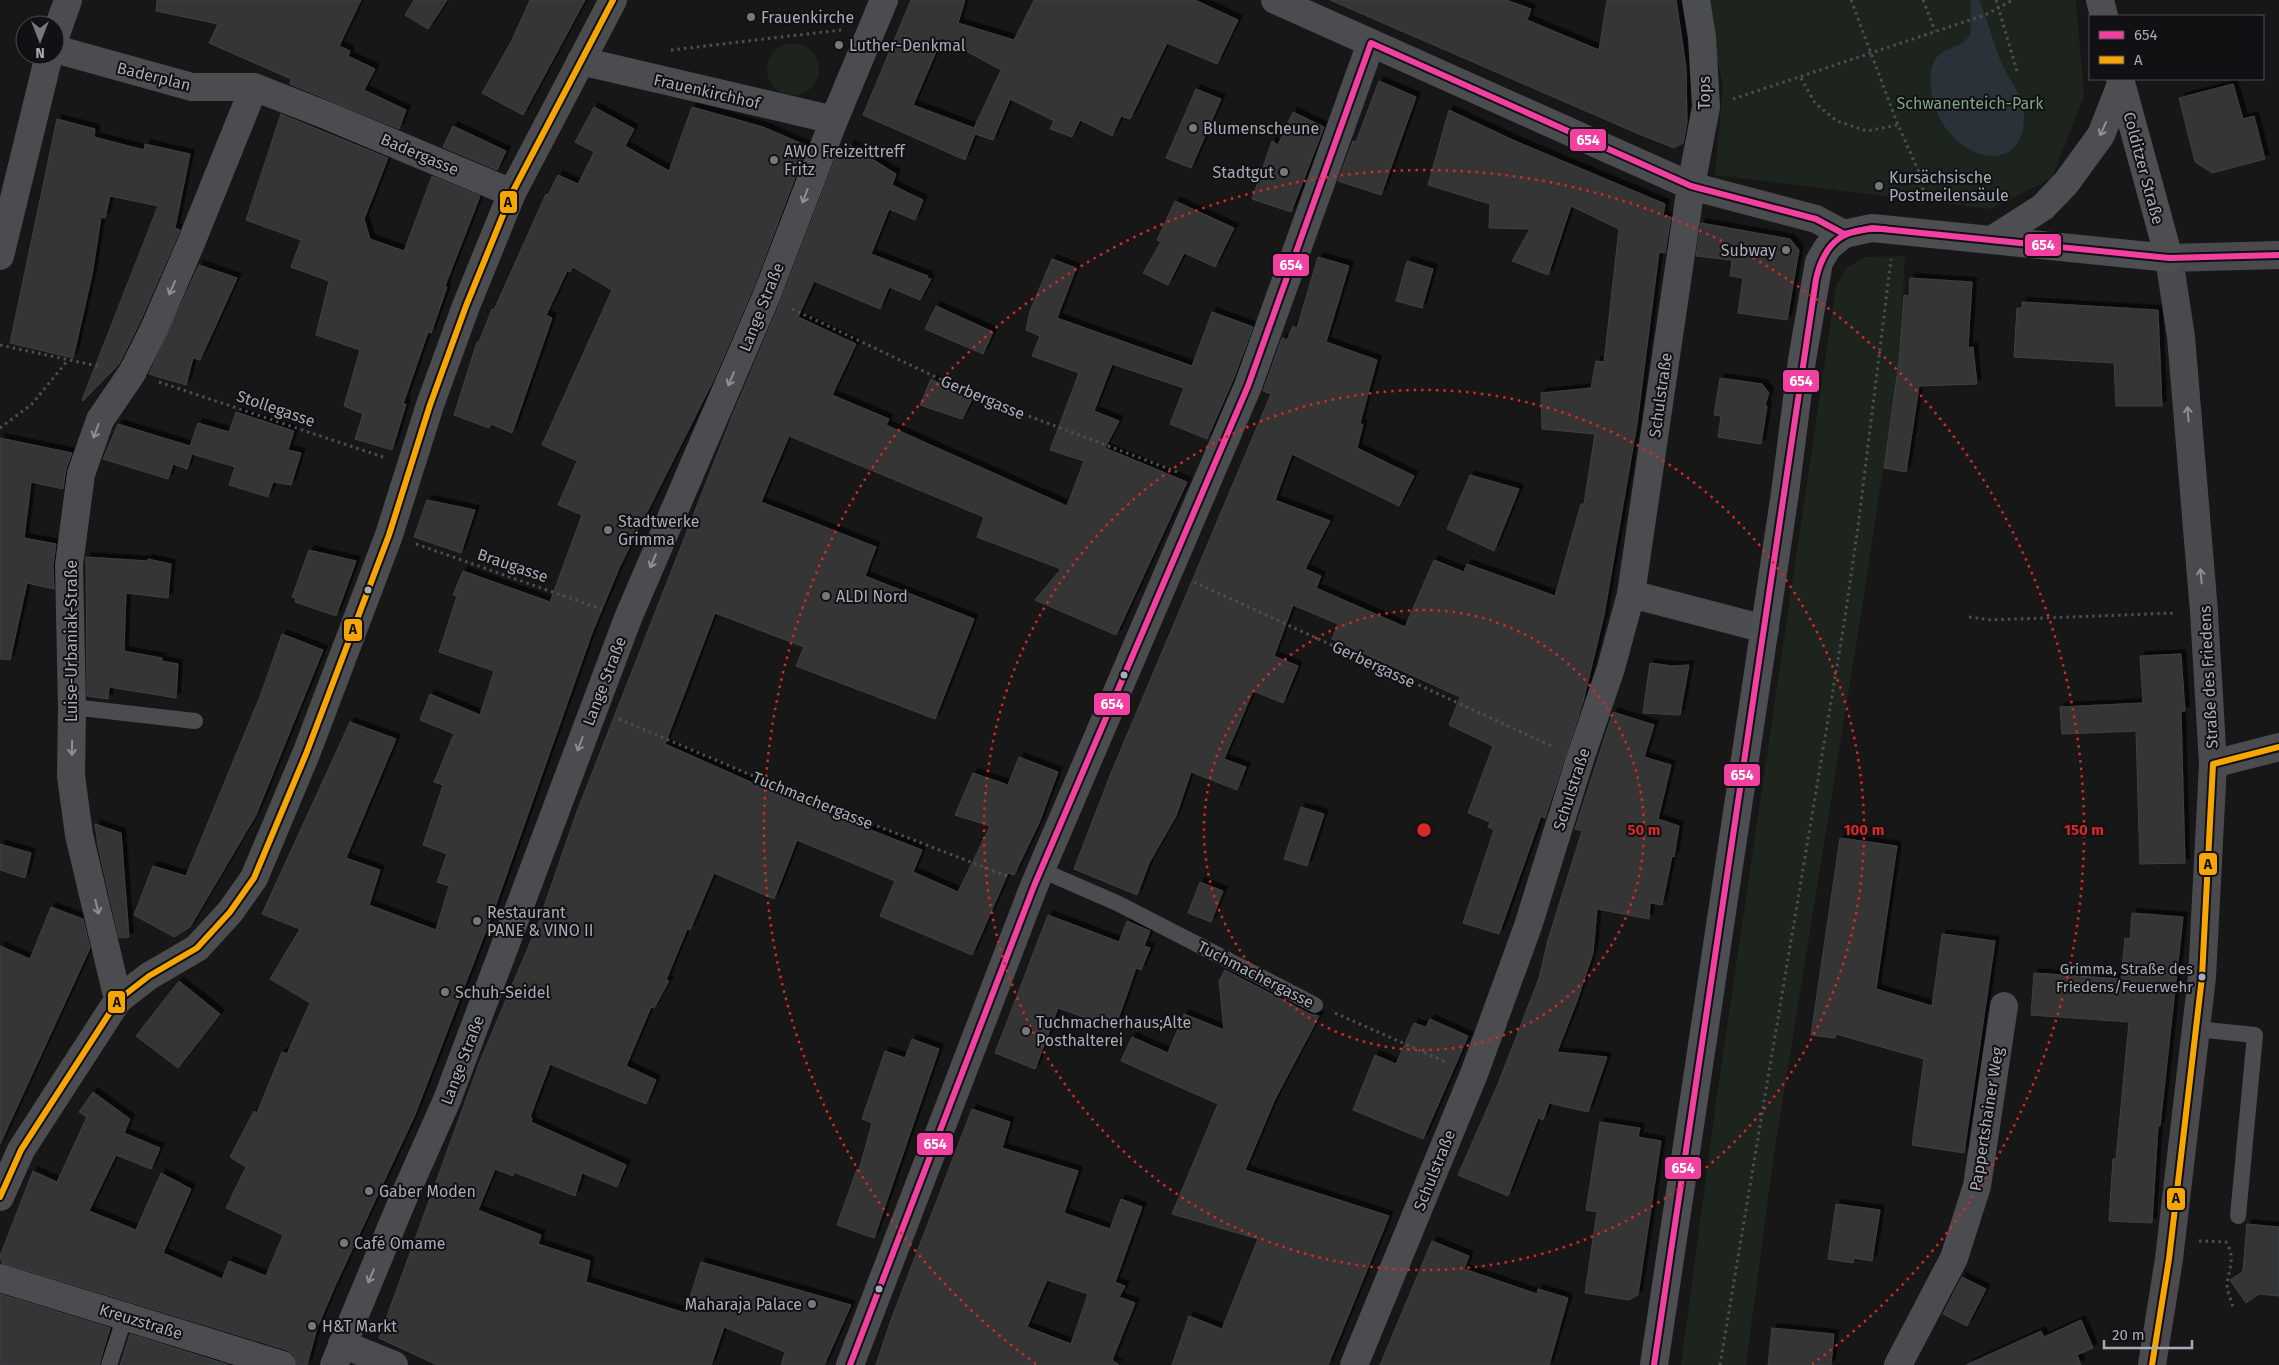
<svg xmlns="http://www.w3.org/2000/svg" width="2279" height="1365" font-family="'Fira Sans',sans-serif">
<defs>
<filter id="shadow"><feDropShadow dx="4.5" dy="-4.5" stdDeviation="0" flood-color="#0009"/></filter>
</defs>
<rect width="100%" height="100%" fill="#171717"/>
<g fill="#1d241e">
<polygon points="1704,0 2076,0 2084,96 2052,178 1991,209 1715,175 1723,84"/>
<circle cx="793" cy="69" r="26"/>
<polygon points="1905,256 1899,362 1863,602 1774,1154 1746,1365 1681,1365 1717,1095 1836,286 1846,268 1865,257"/>
</g>
<path fill="#2a3138" d="M1976,3L1981,5C1989,23 1993,44 2001,62C2009,80 2023,94 2024,114C2026,191 1924,153 1931,72C1934,45 1959,52 1970,35C1972,32 1970,12 1971,5Z"/>
<g fill="none" stroke-linecap="round" stroke-linejoin="round">
<polyline stroke="#2a3138" stroke-width="9" points="1975,0 1976,3"/>
</g>
<g fill="#353536" stroke="#3f4043" fill-rule="evenodd" filter="url(#shadow)">
<polygon points="157,0 361,0 339,46 350,51 348,56 375,69 364,90 406,110 399,129 290,84 291,79 209,43 218,24 156,11"/>
<polygon points="414,0 447,0 428,29 405,15"/>
<polygon points="530,0 585,0 523,115 482,93 511,42"/>
<path d="M911,0H965L958,23L1014,40L1034,0H1195L1238,20L1217,64L1167,43L1130,119L1121,116L1112,136L1080,120L1072,137L1050,129L1054,121L1010,99L993,140L975,134L965,160L863,115ZM942,38L1001,70L974,128L913,105Z"/>
<polygon points="1330,0 1506,0 1531,9 1527,20 1599,50 1607,0 1676,0 1686,67 1687,123 1683,143 1674,148 1641,135"/>
<polygon points="1379,81 1416,97 1381,195 1338,181 1353,141 1356,142"/>
<polygon points="2233,84 2243,119 2254,116 2265,159 2212,173 2195,162 2179,98"/>
<polygon points="1196,89 1221,99 1191,168 1166,158"/>
<polygon points="594,107 634,129 625,146 669,171 692,107 763,127 807,146 752,291 714,379 620,566 592,633 495,907 414,1117 335,1286 317,1328 307,1365 297,1365 294,1355 287,1350 2,1263 0,1256 33,1171 57,1182 87,1117 79,1112 93,1092 130,1119 124,1133 160,1148 151,1169 116,1155 89,1211 136,1230 161,1173 191,1189 163,1253 222,1279 229,1261 266,1276 283,1235 226,1208 246,1167 230,1157 254,1111 257,1113 282,1052 287,1054 310,1003 270,979 300,929 262,914 350,722 396,739 346,858 380,870 369,905 436,930 449,886 437,882 447,854 423,845 443,785 434,782 454,734 420,720 430,694 480,715 494,671 439,652 457,596 453,595 463,571 550,602 582,515 558,505 577,461 542,445 612,290 573,267 570,272 567,271 546,315 552,318 512,433 491,424 489,428 454,415 477,342 479,342 492,309 494,310 546,194 548,195 558,175 578,184 594,152 575,142"/>
<polygon points="1449,110 1515,141 1665,204 1663,216 1671,217 1665,253 1659,252 1637,424 1604,615 1583,702 1545,818 1541,816 1499,934 1463,923 1494,830 1488,827 1490,822 1468,813 1493,746 1449,725 1460,697 1332,639 1338,624 1293,605 1274,656 1298,666 1283,703 1253,691 1224,759 1246,767 1237,790 1191,772 1176,816 1149,863 1137,895 1074,869 1111,773 1271,394 1263,391 1282,338 1287,340 1293,326 1297,328 1318,257 1349,266 1326,342 1377,360 1360,423 1363,425 1357,448 1414,476 1399,506 1292,454 1275,500 1330,521 1305,569 1321,576 1316,588 1405,627 1434,560 1464,572 1467,564 1555,596 1581,504 1584,504 1595,434 1542,429 1541,393 1591,388 1596,361 1604,362 1619,229 1571,206 1548,275 1512,261 1530,229 1489,228 1490,204 1428,185"/>
<polygon points="1293,112 1324,127 1291,212 1252,199 1272,141 1278,145"/>
<polygon points="281,114 388,158 364,219 370,239 404,251 432,176 480,196 445,286 447,287 431,333 428,332 403,404 406,404 392,450 355,439 363,414 344,406 360,350 316,335 329,281 291,267 301,240 246,220"/>
<polygon points="57,119 95,129 94,137 144,150 145,144 190,154 175,228 180,230 140,322 119,364 83,401 82,400 158,206 110,196 105,218 101,217 92,275 73,358 10,343"/>
<polygon points="453,126 506,151 497,170 443,147"/>
<polygon points="850,145 896,174 892,185 923,200 915,220 889,209 871,254 928,276 927,278 931,279 920,300 889,287 880,309 814,281 798,317 856,344 832,395 889,419 886,425 1067,506 1084,461 1050,450 1079,373 1032,356 1040,336 1026,330 1030,311 1052,259 1076,268 1057,318 1192,366 1212,312 1253,327 1233,380 1207,439 1170,424 1184,388 1112,364 1094,411 1119,421 1105,448 1187,482 1116,635 1035,600 1061,569 977,537 984,517 789,436 761,502 876,547 865,576 974,619 935,719 796,666 804,647 715,613 665,744 773,792 922,850 913,872 958,892 990,826 955,815 973,773 1008,785 1019,757 1058,772 1039,823 1014,875 1008,873 972,955 880,916 895,881 797,840 774,899 714,873 690,930 687,929 666,980 669,981 654,1008 651,1007 626,1066 656,1080 646,1104 550,1064 530,1117 532,1118 531,1122 626,1165 617,1187 582,1173 575,1196 514,1172 513,1176 495,1169 478,1210 541,1235 538,1244 590,1261 586,1282 685,1313 701,1262 851,1305 824,1365 781,1365 785,1352 724,1327 711,1365 437,1365 379,1338 480,1061 538,924 576,814 733,414 780,303 836,157 843,160"/>
<polygon points="1175,201 1234,228 1215,267 1184,253 1168,285 1143,273 1161,242 1157,240"/>
<polygon points="1701,223 1790,239 1799,250 1787,320 1738,313 1743,278 1730,276 1732,260 1696,256"/>
<polygon points="1407,261 1433,269 1422,308 1396,301"/>
<polygon points="199,265 237,278 200,360 193,358 186,385 149,374"/>
<polygon points="1910,278 1972,282 1968,348 1973,347 1977,384 1919,386 1906,472 1884,468 1899,362 1904,295 1909,296"/>
<polygon points="2022,302 2158,310 2162,406 2116,406 2114,363 2014,357 2017,308 2022,308"/>
<polygon points="936,306 993,332 983,354 925,329"/>
<polygon points="1720,378 1762,384 1769,393 1765,405 1767,406 1761,444 1718,437 1721,416 1714,415"/>
<polygon points="931,379 972,399 962,419 920,405"/>
<polygon points="236,412 294,431 288,450 301,453 291,485 273,482 268,497 229,485 235,467 192,454 187,469 173,464 168,479 103,459 118,424 190,446 198,423 229,432"/>
<polygon points="0,438 72,453 66,469 63,489 31,482 24,538 56,544 53,565 54,589 27,583 10,660 0,659"/>
<polygon points="1470,475 1519,489 1494,551 1447,529"/>
<polygon points="427,500 475,510 461,553 414,537"/>
<polygon points="309,550 356,561 336,616 295,602 296,598 292,597"/>
<polygon points="86,557 148,561 148,559 171,564 168,598 126,593 124,651 162,658 162,661 178,664 176,698 109,687 108,699 87,696"/>
<polygon points="282,634 323,650 256,815 190,927 174,937 134,915 153,866 186,876 261,694"/>
<polygon points="2181,654 2185,711 2181,711 2185,863 2140,864 2136,731 2062,734 2060,707 2143,703 2140,656"/>
<polygon points="1650,663 1672,666 1689,665 1680,715 1643,713"/>
<polygon points="1613,712 1654,725 1644,757 1671,765 1658,819 1679,826 1674,857 1672,856 1662,905 1650,903 1649,919 1597,909 1593,953 1577,1001 1557,1052 1607,1057 1588,1112 1549,1103 1543,1120 1538,1118 1508,1196 1458,1175 1498,1084 1539,978 1548,940 1582,831 1575,829"/>
<polygon points="1301,807 1324,814 1307,866 1284,859"/>
<polygon points="95,824 121,833 129,937 119,938 98,846"/>
<polygon points="1840,838 1897,846 1876,989 1932,1006 1942,934 1995,941 1964,1153 1912,1145 1924,1059 1836,1034 1835,1038 1811,1035"/>
<polygon points="0,844 31,853 25,878 0,870"/>
<polygon points="1200,882 1223,891 1211,922 1188,913"/>
<polygon points="51,907 83,919 90,948 0,1144 0,946 30,959"/>
<polygon points="2132,913 2183,917 2160,1126 2158,1126 2152,1223 2109,1221 2113,1159 2116,1159 2129,1022 2031,1015 2034,973 2121,979 2125,938 2130,939"/>
<polygon points="1048,915 1119,942 1127,921 1150,931 1144,946 1150,948 1141,970 1136,968 1115,1028 1058,1008 1035,1069 995,1053"/>
<polygon points="1225,970 1310,1014 1319,1016 1275,1099 1245,1170 1389,1216 1328,1365 1172,1365 1189,1316 1222,1329 1258,1239 1172,1214 1218,1104 1121,1061 1132,1037 1168,1053 1184,1014 1224,1030 1219,981"/>
<polygon points="179,981 220,1014 178,1068 136,1036"/>
<polygon points="1430,1019 1468,1036 1423,1139 1353,1110 1375,1055 1396,1064 1414,1023 1426,1027"/>
<polygon points="912,1039 939,1049 874,1238 837,1225 857,1169 859,1170 872,1123 862,1119 885,1051 905,1058"/>
<path d="M972,1109L1010,1122L1002,1148L1078,1171L1064,1213L1110,1229L1121,1199L1142,1207L1115,1282L1125,1286L1119,1297L1135,1303L1112,1360L1119,1365H876L892,1317ZM1047,1280L1088,1294L1071,1344L1027,1327Z"/>
<polygon points="1600,1122 1640,1128 1638,1137 1661,1141 1638,1295 1629,1300 1585,1293 1597,1212 1586,1210"/>
<polygon points="1836,1204 1880,1210 1872,1261 1854,1258 1853,1263 1828,1259"/>
<polygon points="2247,1224 2279,1227 2279,1296 2259,1294 2246,1303 2230,1280 2243,1271"/>
<polygon points="1432,1241 1469,1256 1464,1269 1537,1294 1538,1289 1568,1298 1549,1365 1380,1365"/>
<polygon points="1962,1277 1986,1289 1967,1326 1943,1314"/>
<polygon points="0,1294 110,1328 99,1365 0,1365"/>
<polygon points="2081,1320 2093,1348 2077,1355 2081,1365 1966,1365 2041,1331 2044,1337"/>
<polygon points="1772,1328 1834,1334 1831,1365 1768,1365"/>
<polygon points="130,1334 229,1365 120,1365"/>
</g>
<g fill="none" stroke-linecap="round" stroke-linejoin="round">
<g stroke="#4d4e51" stroke-width="3" stroke-dasharray="2.5 4" stroke-linecap="butt">
<polyline points="1851,0 1898,125 1923,181 1922,204"/>
<polyline points="1923,0 1935,31"/>
<polyline points="1996,0 2017,71"/>
<polyline points="671,50 841,30"/>
<polyline points="1801,78 1815,103 1837,121 1867,131 1898,125"/>
<polyline points="1733,99 1985,15 2013,0"/>
<polyline points="792,309 978,397 1180,473"/>
<polyline points="0,345 102,367"/>
<polyline points="159,382 383,457"/>
<polyline points="0,428 32,404 68,360"/>
<polyline points="416,544 601,609"/>
<polyline points="1194,582 1554,747"/>
<polyline points="1969,617 1991,620 2176,613"/>
<polyline points="619,719 812,801 1007,876"/>
<polyline points="1335,1013 1448,1063"/>
<path d="M2199,1241L2226,1242C2236,1257 2229,1268 2227,1284C2227,1291 2231,1300 2233,1307"/>
<polyline points="1720,1365 1844,624 1858,527 1891,259"/>
</g>
<g stroke="#4b4c50" stroke-width="16">
<polyline points="72,707 195,721"/>
<polyline points="1041,870 1117,903 1315,1005"/>
<polyline points="2196,1029 2255,1035 2238,1216"/>
<polyline points="109,1365 125,1316"/>
</g>
<g stroke="#4b4c50" stroke-width="28">
<polyline points="1275,0 1691,186 1816,219 1844,234"/>
<polyline points="55,37 68,0"/>
<polyline points="55,49 192,87 254,87 328,116 512,193"/>
<polyline points="581,61 834,120"/>
<polyline points="0,256 49,55"/>
<polyline points="1631,594 1765,629"/>
<polyline points="2213,764 2279,747"/>
<polyline points="118,1000 79,835 71,776 72,707 69,565 81,474 100,420 132,373 154,329 191,243 254,87"/>
<polyline points="0,1197 21,1150 118,1000 149,976 197,948 230,912 254,878 306,754 389,535 430,405 466,306 512,193 613,0"/>
<polyline points="0,1278 282,1365"/>
<polyline points="342,1344 394,1365"/>
<polyline points="334,1365 403,1199 447,1100 628,618 766,297 834,120 884,0"/>
<polyline points="850,1365 1034,886 1248,386 1371,43"/>
<polyline points="1354,1365 1474,1074 1528,926 1580,759 1611,668 1631,594 1691,186 1706,107 1702,37 1696,0"/>
<polyline points="1898,1365 1954,1258 1977,1186 2004,1006"/>
</g>
<polyline stroke="#4a4a4e" stroke-width="28" points="2152,1365 2169,1259 2202,977 2213,764 2204,612 2181,337 2169,258 2279,255"/>
<g stroke="#4d4e52" stroke-width="28">
<polyline points="2100,0 2104,16"/>
<polyline points="1993,239 2043,207 2066,183 2101,135 2121,84"/>
<polyline points="1654,1365 1785,493 1802,360 1819,262 1828,247 1844,234 1872,228 2169,258 2120,79"/>
</g>
<g stroke="#111113" stroke-width="10">
<g id="bus-1">
<polyline points="850,1365 1034,886 1248,386 1371,43 1691,186 1816,219 1844,234 1872,228 2169,258 2279,255"/>
<path d="M1654,1365L1816,279C1825,240 1845,227 1885,229"/>
</g>
</g>
<g stroke="#111113" stroke-width="10">
<g id="bus-2">
<polyline points="0,1197 21,1150 118,1000 149,976 197,948 230,912 254,878 306,754 389,535 430,405 466,306 512,193 613,0"/>
<polyline points="2152,1365 2169,1259 2202,977 2213,764 2279,747"/>
</g>
</g>
<use href="#bus-1" stroke="#f240a1" stroke-width="6"/>
<use href="#bus-2" stroke="#f7a600" stroke-width="6"/>
</g>
<defs><path id="oneway-shaft" d="M-6 0H5M1.5-3L5.5 0L1.5 3" fill="none" stroke-width="1.6" stroke-linecap="round" stroke-linejoin="round" transform="scale(1.25)"/></defs>
<use stroke="#8d9099" href="#oneway-shaft" transform="translate(2103 129) rotate(114)"/>
<g stroke="#8c8f98">
<use href="#oneway-shaft" transform="translate(805 196) rotate(111)"/>
<use href="#oneway-shaft" transform="translate(172 288) rotate(114)"/>
<use href="#oneway-shaft" transform="translate(731 379) rotate(113)"/>
<use href="#oneway-shaft" transform="translate(2188 414) rotate(-95)"/>
<use href="#oneway-shaft" transform="translate(96 431) rotate(110)"/>
<use href="#oneway-shaft" transform="translate(653 561) rotate(113)"/>
<use href="#oneway-shaft" transform="translate(2201 576) rotate(-95)"/>
<use href="#oneway-shaft" transform="translate(580 744) rotate(111)"/>
<use href="#oneway-shaft" transform="translate(72 748) rotate(91)"/>
<use href="#oneway-shaft" transform="translate(97 907) rotate(77)"/>
<use href="#oneway-shaft" transform="translate(371 1276) rotate(113)"/>
</g>
<g fill="none" stroke="#d62828" stroke-width="2.5" stroke-dasharray="2.5 5">
<circle cx="1424" cy="830" r="220"/>
<circle cx="1424" cy="830" r="440"/>
<path d="M1036 1364A660 660 0 1 1 1812 1364"/>
</g>
<g fill="#75787f" stroke="#111113" stroke-width="2">
<circle cx="751" cy="17" r="5"/>
<circle cx="839" cy="45" r="5"/>
<circle cx="1193" cy="128" r="5"/>
<circle cx="774" cy="160" r="5"/>
<circle cx="1284" cy="172" r="5"/>
<circle cx="1879" cy="186" r="5"/>
<circle cx="1786" cy="250" r="5"/>
<circle cx="608" cy="530" r="5"/>
<circle cx="826" cy="596" r="5"/>
<circle cx="477" cy="921" r="5"/>
<circle cx="445" cy="992" r="5"/>
<circle cx="1026" cy="1031" r="5"/>
<circle cx="369" cy="1191" r="5"/>
<circle cx="344" cy="1243" r="5"/>
<circle cx="812" cy="1304" r="5"/>
<circle cx="312" cy="1326" r="5"/>
</g>
<g fill="#a8acb7" stroke="#111113" stroke-width="2">
<circle cx="368" cy="590" r="4.5"/>
<circle cx="1124" cy="675" r="4.5"/>
<circle cx="2202" cy="977" r="4.5"/>
<circle cx="879" cy="1289" r="4.5"/>
</g>
<g text-anchor="middle" stroke-width="4" stroke-linejoin="round" paint-order="stroke">
<g font-size="15" fill="#a8acb7" stroke="#111113" text-anchor="end">
<text x="2193" y="974">Grimma, Straße des<tspan x="2193" dy="18">Friedens/Feuerwehr</tspan></text>
</g>
<g font-size="16" fill="#a8acb7" stroke="#111113" text-anchor="start">
<text x="761" y="23">Frauenkirche</text>
<text x="849" y="51">Luther-Denkmal</text>
<text x="1203" y="134">Blumenscheune</text>
<text x="784" y="157">AWO Freizeittreff<tspan x="784" dy="18">Fritz</tspan></text>
<text x="1274" y="178" text-anchor="end">Stadtgut</text>
<text x="1889" y="183">Kursächsische<tspan x="1889" dy="18">Postmeilensäule</tspan></text>
<text x="1776" y="256" text-anchor="end">Subway</text>
<text x="618" y="527">Stadtwerke<tspan x="618" dy="18">Grimma</tspan></text>
<text x="836" y="602">ALDI Nord</text>
<text x="487" y="918">Restaurant<tspan x="487" dy="18">PANE &amp; VINO II</tspan></text>
<text x="455" y="998">Schuh-Seidel</text>
<text x="1036" y="1028">Tuchmacherhaus;Alte<tspan x="1036" dy="18">Posthalterei</tspan></text>
<text x="379" y="1197">Gaber Moden</text>
<text x="354" y="1249">Café Omame</text>
<text x="802" y="1310" text-anchor="end">Maharaja Palace</text>
<text x="322" y="1332">H&amp;T Markt</text>
</g>
<g font-size="16" fill="#a8acb7" stroke="#111113">
<text transform="translate(154 76) rotate(14)" y="6">Baderplan</text>
<text transform="translate(707 91) rotate(13)" y="6">Frauenkirchhof</text>
<text transform="translate(1704 93) rotate(-90)" y="6">Tops</text>
<text transform="translate(420 154) rotate(23)" y="6">Badergasse</text>
<text transform="translate(2144 168) rotate(75)" y="6">Colditzer Straße</text>
<text transform="translate(761 307) rotate(-68)" y="6">Lange Straße</text>
<text transform="translate(1660 395) rotate(-82)" y="6">Schulstraße</text>
<text transform="translate(983 397) rotate(23)" y="6">Gerbergasse</text>
<text transform="translate(276 408) rotate(19)" y="6">Stollegasse</text>
<text transform="translate(513 565) rotate(19)" y="6">Braugasse</text>
<text transform="translate(71 641) rotate(-90)" y="6">Luise-Urbaniak-Straße</text>
<text transform="translate(1374 664) rotate(25)" y="6">Gerbergasse</text>
<text transform="translate(2208 677) rotate(-93)" y="6">Straße des Friedens</text>
<text transform="translate(604 681) rotate(-69)" y="6">Lange Straße</text>
<text transform="translate(1571 789) rotate(-72)" y="6">Schulstraße</text>
<text transform="translate(813 800) rotate(22)" y="6">Tuchmachergasse</text>
<text transform="translate(1256 974) rotate(27)" y="6">Tuchmachergasse</text>
<text transform="translate(462 1060) rotate(-69)" y="6">Lange Straße</text>
<text transform="translate(1986 1119) rotate(-81)" y="6">Pappertshainer Weg</text>
<text transform="translate(1434 1170) rotate(-68)" y="6">Schulstraße</text>
<text transform="translate(141 1321) rotate(17)" y="6">Kreuzstraße</text>
</g>
<g font-size="16" fill="#80a284" stroke="#111113">
<text x="1970" y="109">Schwanenteich-Park</text>
</g>
</g>
<circle cx="1424" cy="830" r="8" fill="#d62828" stroke="#111113" stroke-width="2.5"/>
<g font-size="15" text-anchor="middle" font-weight="bold" fill="#d62828" stroke="#111113" stroke-width="4" stroke-linejoin="round" paint-order="stroke">
<text x="1644" y="835">50 m</text>
<text x="1864" y="835">100 m</text>
<text x="2084" y="835">150 m</text>
</g>
<g stroke="#111113" stroke-width="2">
<rect x="1569" y="128" width="38" height="24" rx="5" fill="#f240a1"/>
<rect x="499" y="190" width="19" height="24" rx="5" fill="#f7a600"/>
<rect x="2024" y="233" width="38" height="24" rx="5" fill="#f240a1"/>
<rect x="1272" y="253" width="38" height="24" rx="5" fill="#f240a1"/>
<rect x="1782" y="369" width="38" height="24" rx="5" fill="#f240a1"/>
<rect x="343" y="618" width="20" height="24" rx="5" fill="#f7a600"/>
<rect x="1093" y="692" width="38" height="24" rx="5" fill="#f240a1"/>
<rect x="1723" y="763" width="38" height="24" rx="5" fill="#f240a1"/>
<rect x="2198" y="852" width="20" height="24" rx="5" fill="#f7a600"/>
<rect x="107" y="990" width="19" height="24" rx="5" fill="#f7a600"/>
<rect x="916" y="1132" width="38" height="24" rx="5" fill="#f240a1"/>
<rect x="1664" y="1156" width="38" height="24" rx="5" fill="#f240a1"/>
<rect x="2166" y="1187" width="20" height="24" rx="5" fill="#f7a600"/>
</g>
<g font-size="14" text-anchor="middle" font-weight="bold" fill="#fff">
<text x="1588" y="145">654</text>
<text x="2043" y="250">654</text>
<text x="1291" y="270">654</text>
<text x="1801" y="386">654</text>
<text x="1112" y="709">654</text>
<text x="1742" y="780">654</text>
<text x="935" y="1149">654</text>
<text x="1683" y="1173">654</text>
</g>
<g font-size="14" text-anchor="middle" font-weight="bold" fill="#111">
<text x="508" y="207">A</text>
<text x="353" y="634">A</text>
<text x="2208" y="869">A</text>
<text x="117" y="1007">A</text>
<text x="2176" y="1203">A</text>
</g>
<rect x="2089" y="15" width="175" height="65" fill="#111113" stroke="#4d4f55"/>
<rect x="2099" y="31" width="25" height="8" fill="#f240a1" stroke="#4d4f55"/>
<text x="2134" y="40" font-size="15" fill="#a8acb7">654</text>
<rect x="2099" y="56" width="25" height="8" fill="#f7a600" stroke="#4d4f55"/>
<text x="2134" y="65" font-size="15" fill="#a8acb7">A</text>
<g transform="translate(40 40) rotate(180)"><circle r="24" fill="#111113" stroke="#4d4f55"/>
<path d="M0-4L9 19L0 12L-9 19Z" fill="#75787f"/>
<text y="-8" font-size="14" font-weight="bold" text-anchor="middle" fill="#a8acb7">N</text>
</g>
<path d="M2104 1340v8h88v-8" fill="none" stroke="#a8acb7" stroke-width="2.5"/>
<text x="2112" y="1340" font-size="15" fill="#a8acb7" stroke="#111113" stroke-width="4" paint-order="stroke">20 m</text>
</svg>
